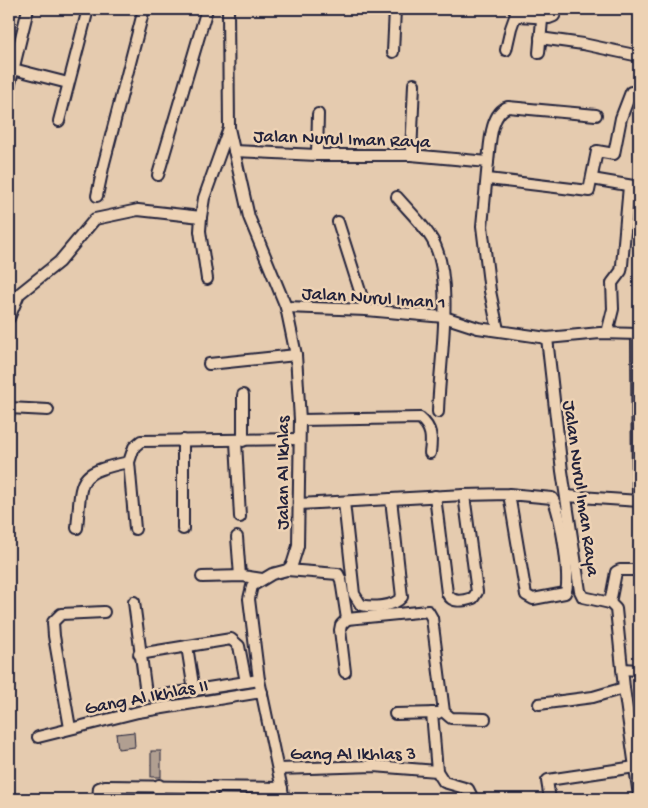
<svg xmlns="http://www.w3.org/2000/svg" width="648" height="808" font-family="'Gochi Hand',sans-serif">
<rect width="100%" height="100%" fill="#e5cbaf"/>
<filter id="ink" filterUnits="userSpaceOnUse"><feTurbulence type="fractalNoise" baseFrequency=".02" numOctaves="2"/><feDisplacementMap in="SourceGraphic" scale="10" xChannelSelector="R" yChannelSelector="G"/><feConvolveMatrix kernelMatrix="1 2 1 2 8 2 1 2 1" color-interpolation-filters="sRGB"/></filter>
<g filter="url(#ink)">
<g fill="#b19f91" stroke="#22223b">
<polygon points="134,732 135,747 118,749 116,734"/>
<rect x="151" y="751" width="10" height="26"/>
<rect x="105" y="793" width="14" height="6"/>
</g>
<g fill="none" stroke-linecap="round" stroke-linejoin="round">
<g stroke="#22223b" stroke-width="14">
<g id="minor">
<polyline points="514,9 519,16 549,18 554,16 557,9"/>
<polyline points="540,38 583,44 639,56"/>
<polyline points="506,50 511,28 516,14"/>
<polyline points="393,52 395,9"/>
<polyline points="539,53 543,9"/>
<polyline points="13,69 68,83"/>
<polyline points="9,87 28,9"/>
<polyline points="59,121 88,9"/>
<polyline points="229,128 249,217 286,307 296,355 300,420 298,546 292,565 287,570 272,574 252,586 249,599 259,680 284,799"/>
<polyline points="234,151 317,155 411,155 488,162 482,226 490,291 498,330"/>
<polyline points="317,155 318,114"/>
<polyline points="411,155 414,84"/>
<path d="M488,162C490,145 490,113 508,107L596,115"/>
<polyline points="158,175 207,9"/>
<polyline points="488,179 589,191 597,151 614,154 621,118 631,92 639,95"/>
<polyline points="592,179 639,187"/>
<polyline points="97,196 104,163 144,9"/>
<path d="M397,197C409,211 424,225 433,241C455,282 439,365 438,412"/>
<polyline points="338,222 366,310"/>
<polyline points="207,279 200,231 201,217 204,198 229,128 228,9"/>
<polyline points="286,307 366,310 444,317 478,328 547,338 600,333 639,334"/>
<polyline points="9,318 19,294 59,262 95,219 138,210 201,217"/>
<polyline points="607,333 613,309 612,283 621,271 622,265 629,186"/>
<polyline points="637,334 638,501"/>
<polyline points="547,338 562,471 580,591 583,597 610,603 616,609 624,688 639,796"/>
<polyline points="209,364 296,355"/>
<polyline points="243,395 243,441"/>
<polyline points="9,408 48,410"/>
<path d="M300,420L420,418C432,428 432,438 430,453"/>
<polyline points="183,440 183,529"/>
<polyline points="236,441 240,517"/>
<polyline points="129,462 135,529"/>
<path d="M435,496L447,593C452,604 464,601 473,598L477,592L464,495"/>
<polyline points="566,496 639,501"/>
<path d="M344,502L354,594L361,605C372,608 394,607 402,597L391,499"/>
<path d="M299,504L464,495L509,494L552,498C560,507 572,583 565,593L533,599L526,595L509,494"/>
<path d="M77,528C82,478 75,473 129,462L134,447L141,441L298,439"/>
<polyline points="237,537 240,576"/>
<polyline points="287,570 338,574 341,580 347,619"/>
<polyline points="202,577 243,576 262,579"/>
<polyline points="134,602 146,694 157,696 259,680"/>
<polyline points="610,603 616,572 620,570 639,570"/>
<polyline points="347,619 428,611 432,618 444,712 451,718 485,719"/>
<polyline points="187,646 194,691"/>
<polyline points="139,654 231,639 239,646 246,682"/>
<polyline points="622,669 639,670"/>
<polyline points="345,672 340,630 341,625 347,619"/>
<polyline points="539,704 593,697 624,688"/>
<polyline points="432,713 437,771"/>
<polyline points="395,714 438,713"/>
<polyline points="70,728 54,636 53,622 61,614 104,612"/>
<polyline points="38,737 138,712 262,692"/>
<polyline points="278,769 374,766 437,771 444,782 468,789 473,799"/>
<polyline points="159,785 159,799"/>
<polyline points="98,799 99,788 105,786 282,788"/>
<polyline points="211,799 212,787"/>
<polyline points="550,799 547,781 548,780 635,767"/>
</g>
</g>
<use href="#minor" stroke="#edd2b4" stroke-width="10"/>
</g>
</g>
<g text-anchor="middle" stroke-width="5" stroke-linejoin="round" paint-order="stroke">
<g font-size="19" fill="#22223b" stroke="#edd2b4">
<text transform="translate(342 137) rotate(2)" y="7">Jalan Nurul Iman Raya</text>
<text transform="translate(374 296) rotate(4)" y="7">Jalan Nurul Iman 1</text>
<text transform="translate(281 473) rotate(-90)" y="7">Jalan Al Ikhlas</text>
<text transform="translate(583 488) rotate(82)" y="7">Jalan Nurul Iman Raya</text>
<text transform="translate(146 695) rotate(-11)" y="7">Gang Al Ikhlas II</text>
<text x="353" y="759">Gang Al Ikhlas 3</text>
</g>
</g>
<rect width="648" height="808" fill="none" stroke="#edd2b4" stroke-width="30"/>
<rect x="15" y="15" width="618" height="778" fill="none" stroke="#22223b" stroke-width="2" filter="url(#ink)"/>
</svg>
